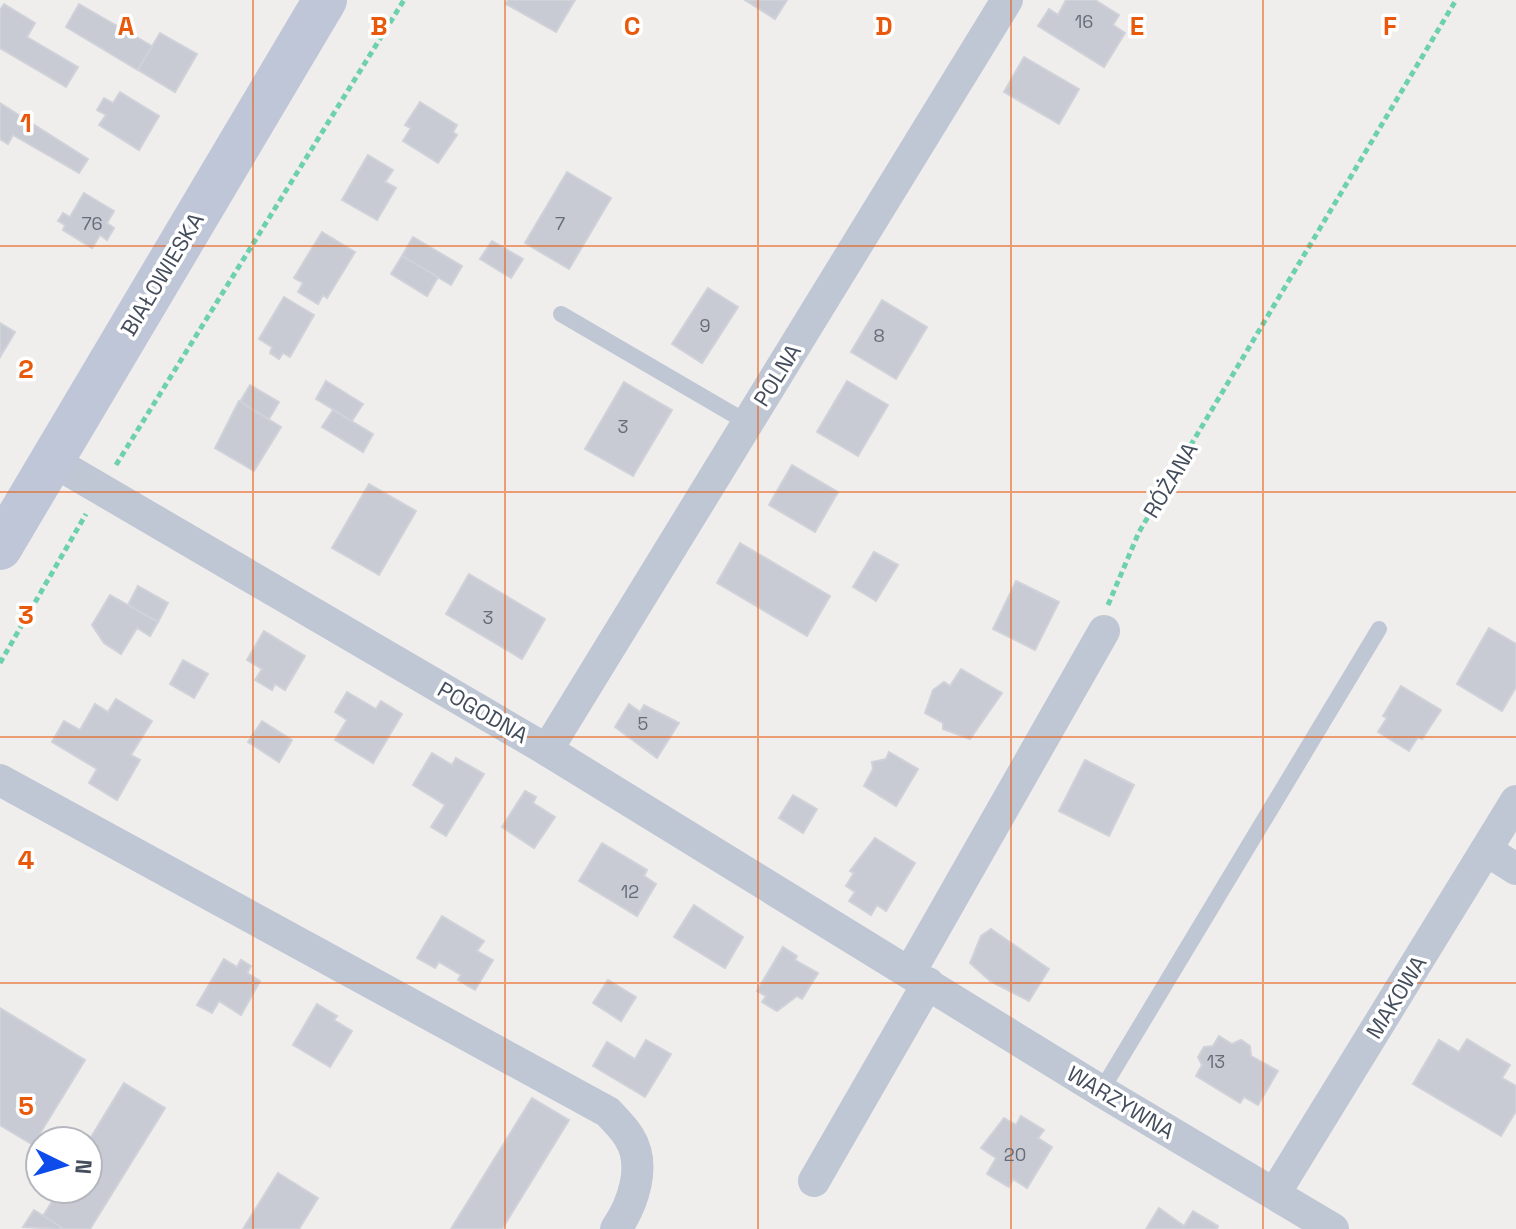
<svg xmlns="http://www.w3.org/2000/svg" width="1516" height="1229" font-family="'Space Grotesk',sans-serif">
<rect width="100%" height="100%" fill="#f0eded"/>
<g fill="#c8cbd3" stroke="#d0d2d9" stroke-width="2">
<polygon points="508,0 575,0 556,32 506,4"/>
<polygon points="745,0 787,0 775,19"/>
<polygon points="1066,0 1095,0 1119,15 1113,25 1125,33 1104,67 1038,26 1049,9 1058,15"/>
<polygon points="4,4 35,23 27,37 78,67 66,87 0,48 0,10"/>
<polygon points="79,4 152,46 138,70 66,27"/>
<polygon points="160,33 197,54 175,92 138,70"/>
<polygon points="1024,57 1079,89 1059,124 1004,92"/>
<polygon points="120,92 159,116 139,150 99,125 106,115 97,110 104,98 113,103"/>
<polygon points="420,102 457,125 453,132 457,135 438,163 403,141 411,128 405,125"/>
<polygon points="0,103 88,159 79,173 13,135 8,144 0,139"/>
<polygon points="368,155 393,170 385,182 396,188 377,220 342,200"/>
<polygon points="567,172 611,198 569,269 525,243"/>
<polygon points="84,193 114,211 107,223 114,228 107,240 100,235 92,248 63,230 65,225 58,221 63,213 70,217"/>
<polygon points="322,232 355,252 327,298 323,295 318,304 298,292 303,283 294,278"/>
<polygon points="413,237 462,266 451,285 402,256"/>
<polygon points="492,241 523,259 511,278 480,259"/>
<polygon points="402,256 438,277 427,296 391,274"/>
<polygon points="708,288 738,307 702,363 672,344"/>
<polygon points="284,297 314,315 290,357 283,353 279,359 270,353 272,347 259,339"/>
<polygon points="882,300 927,327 896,379 851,352"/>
<polygon points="0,323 15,332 0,357"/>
<polygon points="326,381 363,404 352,421 316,399"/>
<polygon points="847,381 888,405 858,456 817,432"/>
<polygon points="624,382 672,410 633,476 585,449"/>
<polygon points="250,385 279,402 269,419 240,402"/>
<polygon points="239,401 281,427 254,471 215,448"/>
<polygon points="333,410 373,434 363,452 322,427"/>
<polygon points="792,465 838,492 815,532 769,505"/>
<polygon points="369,484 416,511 379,575 332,548"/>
<polygon points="740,543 830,596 807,636 717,583"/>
<polygon points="874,552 898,565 876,601 853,587"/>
<polygon points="469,574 545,619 522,659 446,614"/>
<polygon points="1016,581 1059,602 1035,650 993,629"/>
<polygon points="138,586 168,603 158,622 128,605"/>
<polygon points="110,595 158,622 150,636 137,628 121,654 104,643 92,625"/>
<polygon points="1489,628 1516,644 1516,687 1502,711 1457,684"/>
<polygon points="264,631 305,656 285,690 275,684 272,690 255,680 262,669 247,660"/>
<polygon points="183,660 208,674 194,698 170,684"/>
<polygon points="961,669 1002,693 970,739 943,729 943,723 925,713 933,690 944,682 950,686"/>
<polygon points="1401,686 1441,710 1422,739 1418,737 1409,751 1378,732 1387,718 1383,716"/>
<polygon points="347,692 376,709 381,701 402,714 373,763 335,740 347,720 335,712"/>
<polygon points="116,699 152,721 131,755 140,760 117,800 89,783 97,769 52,742 64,721 80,730 95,704 108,712"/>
<polygon points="629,704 640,712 644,705 679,723 657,758 615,727"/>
<polygon points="262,721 292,740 279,762 248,742"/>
<polygon points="889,752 918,769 896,806 864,786 873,769 872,762 886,759"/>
<polygon points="432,753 452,765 456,758 484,774 446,836 431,827 445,805 413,785"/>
<polygon points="1085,760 1134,785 1109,836 1059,811"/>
<polygon points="525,791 536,797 533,803 555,817 534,848 502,827"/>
<polygon points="793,795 817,809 803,833 779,818"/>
<polygon points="875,838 915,863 886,911 877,905 871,915 849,901 855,892 846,886 854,873 850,871"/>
<polygon points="602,843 647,870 644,876 656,884 637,916 579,881"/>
<polygon points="694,905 743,937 725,968 674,937"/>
<polygon points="442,916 484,941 477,951 493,960 475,990 458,980 461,975 439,962 435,968 417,958"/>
<polygon points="991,929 1049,969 1029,1001 990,981 970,963 981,936"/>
<polygon points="783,947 797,956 795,960 818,973 802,999 797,996 777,1011 762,1002 766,996 757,991"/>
<polygon points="224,959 237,967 241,960 251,966 247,973 260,981 241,1015 219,1001 212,1013 197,1005"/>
<polygon points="608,980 636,997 621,1021 593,1003"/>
<polygon points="317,1004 337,1016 334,1020 352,1031 330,1067 293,1045"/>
<polygon points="0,1008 85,1060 33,1145 0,1125"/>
<polygon points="1219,1036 1232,1044 1241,1040 1250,1046 1251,1056 1278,1071 1258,1105 1244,1097 1240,1103 1196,1076 1202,1065 1198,1057 1204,1047 1213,1046"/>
<polygon points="1467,1039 1510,1065 1502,1078 1516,1086 1516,1111 1501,1136 1413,1084 1439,1040 1459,1052"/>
<polygon points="646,1040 671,1054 645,1097 593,1066 607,1042 635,1059"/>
<polygon points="124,1083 165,1108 90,1229 64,1229 43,1216 60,1189 88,1189 88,1142"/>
<polygon points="532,1098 569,1120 502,1229 451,1229"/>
<polygon points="1021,1116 1044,1130 1038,1138 1052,1147 1027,1188 1013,1179 1009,1187 987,1174 996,1158 981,1148 1004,1118 1016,1125"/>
<polygon points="278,1173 318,1198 299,1229 243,1229"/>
<polygon points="1159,1208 1184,1226 1193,1211 1218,1226 1217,1229 1146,1229"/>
<polygon points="34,1210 61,1227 60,1229 23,1227"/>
</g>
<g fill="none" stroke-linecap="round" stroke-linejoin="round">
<g stroke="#6dd1af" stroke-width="5" stroke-dasharray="6 4" stroke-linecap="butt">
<polyline points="116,465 404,0"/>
<polyline points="1108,605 1139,532 1456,0"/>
<polyline points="0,663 86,514"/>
</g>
<g stroke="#bfc7d4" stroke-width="16">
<polyline points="561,314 748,423"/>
<polyline points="1101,1091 1379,629"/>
</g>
<g stroke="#bfc7d4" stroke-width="32">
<polyline points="51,460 547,750 1101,1091 1333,1229"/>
<polyline points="547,750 1007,0"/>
<path d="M0,780L608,1112C615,1120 624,1128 629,1137C647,1165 633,1204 616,1229"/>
<polyline points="1486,850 1516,869"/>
<polyline points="910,972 1104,631"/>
<polyline points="814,1181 928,983"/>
<polyline points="1275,1193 1516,801"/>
</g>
<polyline stroke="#bec6d8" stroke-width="44" points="0,548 325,0"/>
</g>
<path fill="none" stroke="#e8590c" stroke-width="2" stroke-opacity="0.55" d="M253,0V1229M505,0V1229M758,0V1229M1011,0V1229M1263,0V1229M0,246H1516M0,492H1516M0,737H1516M0,983H1516"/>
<g text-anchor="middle" stroke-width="7" stroke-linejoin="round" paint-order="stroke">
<g font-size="18" fill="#656c7a">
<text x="1084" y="28">16</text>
<text x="92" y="230">76</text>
<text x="560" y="230">7</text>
<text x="705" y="332">9</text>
<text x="879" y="342">8</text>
<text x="623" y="433">3</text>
<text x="488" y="624">3</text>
<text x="643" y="730">5</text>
<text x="630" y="898">12</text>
<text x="1216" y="1068">13</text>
<text x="1015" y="1161">20</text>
</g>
<g font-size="22" fill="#444d5c" stroke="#fff">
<text transform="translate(162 274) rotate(-59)" y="8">BIAŁOWIESKA</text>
<text transform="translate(777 375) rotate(-58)" y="8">POLNA</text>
<text transform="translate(1170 480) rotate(-59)" y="8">RÓŻANA</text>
<text transform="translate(483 712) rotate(30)" y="8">POGODNA</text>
<text transform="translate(1396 997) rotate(-58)" y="8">MAKOWA</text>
<text transform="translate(1121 1102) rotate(31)" y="8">WARZYWNA</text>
</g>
</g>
<g font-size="26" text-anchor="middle" font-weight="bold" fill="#e8590c" stroke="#fff" stroke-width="7" stroke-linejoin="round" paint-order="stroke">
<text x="126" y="35">A</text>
<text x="379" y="35">B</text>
<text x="632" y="35">C</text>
<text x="884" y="35">D</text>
<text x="1137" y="35">E</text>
<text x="1390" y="35">F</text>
<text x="26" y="132">1</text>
<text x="26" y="378">2</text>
<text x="26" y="624">3</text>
<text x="26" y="869">4</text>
<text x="26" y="1115">5</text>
</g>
<g transform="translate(64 1165) rotate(95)"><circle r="38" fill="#ffffff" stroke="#b4b8be" stroke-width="2"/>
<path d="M0-6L14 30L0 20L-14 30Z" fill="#0d4cea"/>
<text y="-12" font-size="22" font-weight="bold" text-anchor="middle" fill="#444d5c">N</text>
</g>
</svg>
